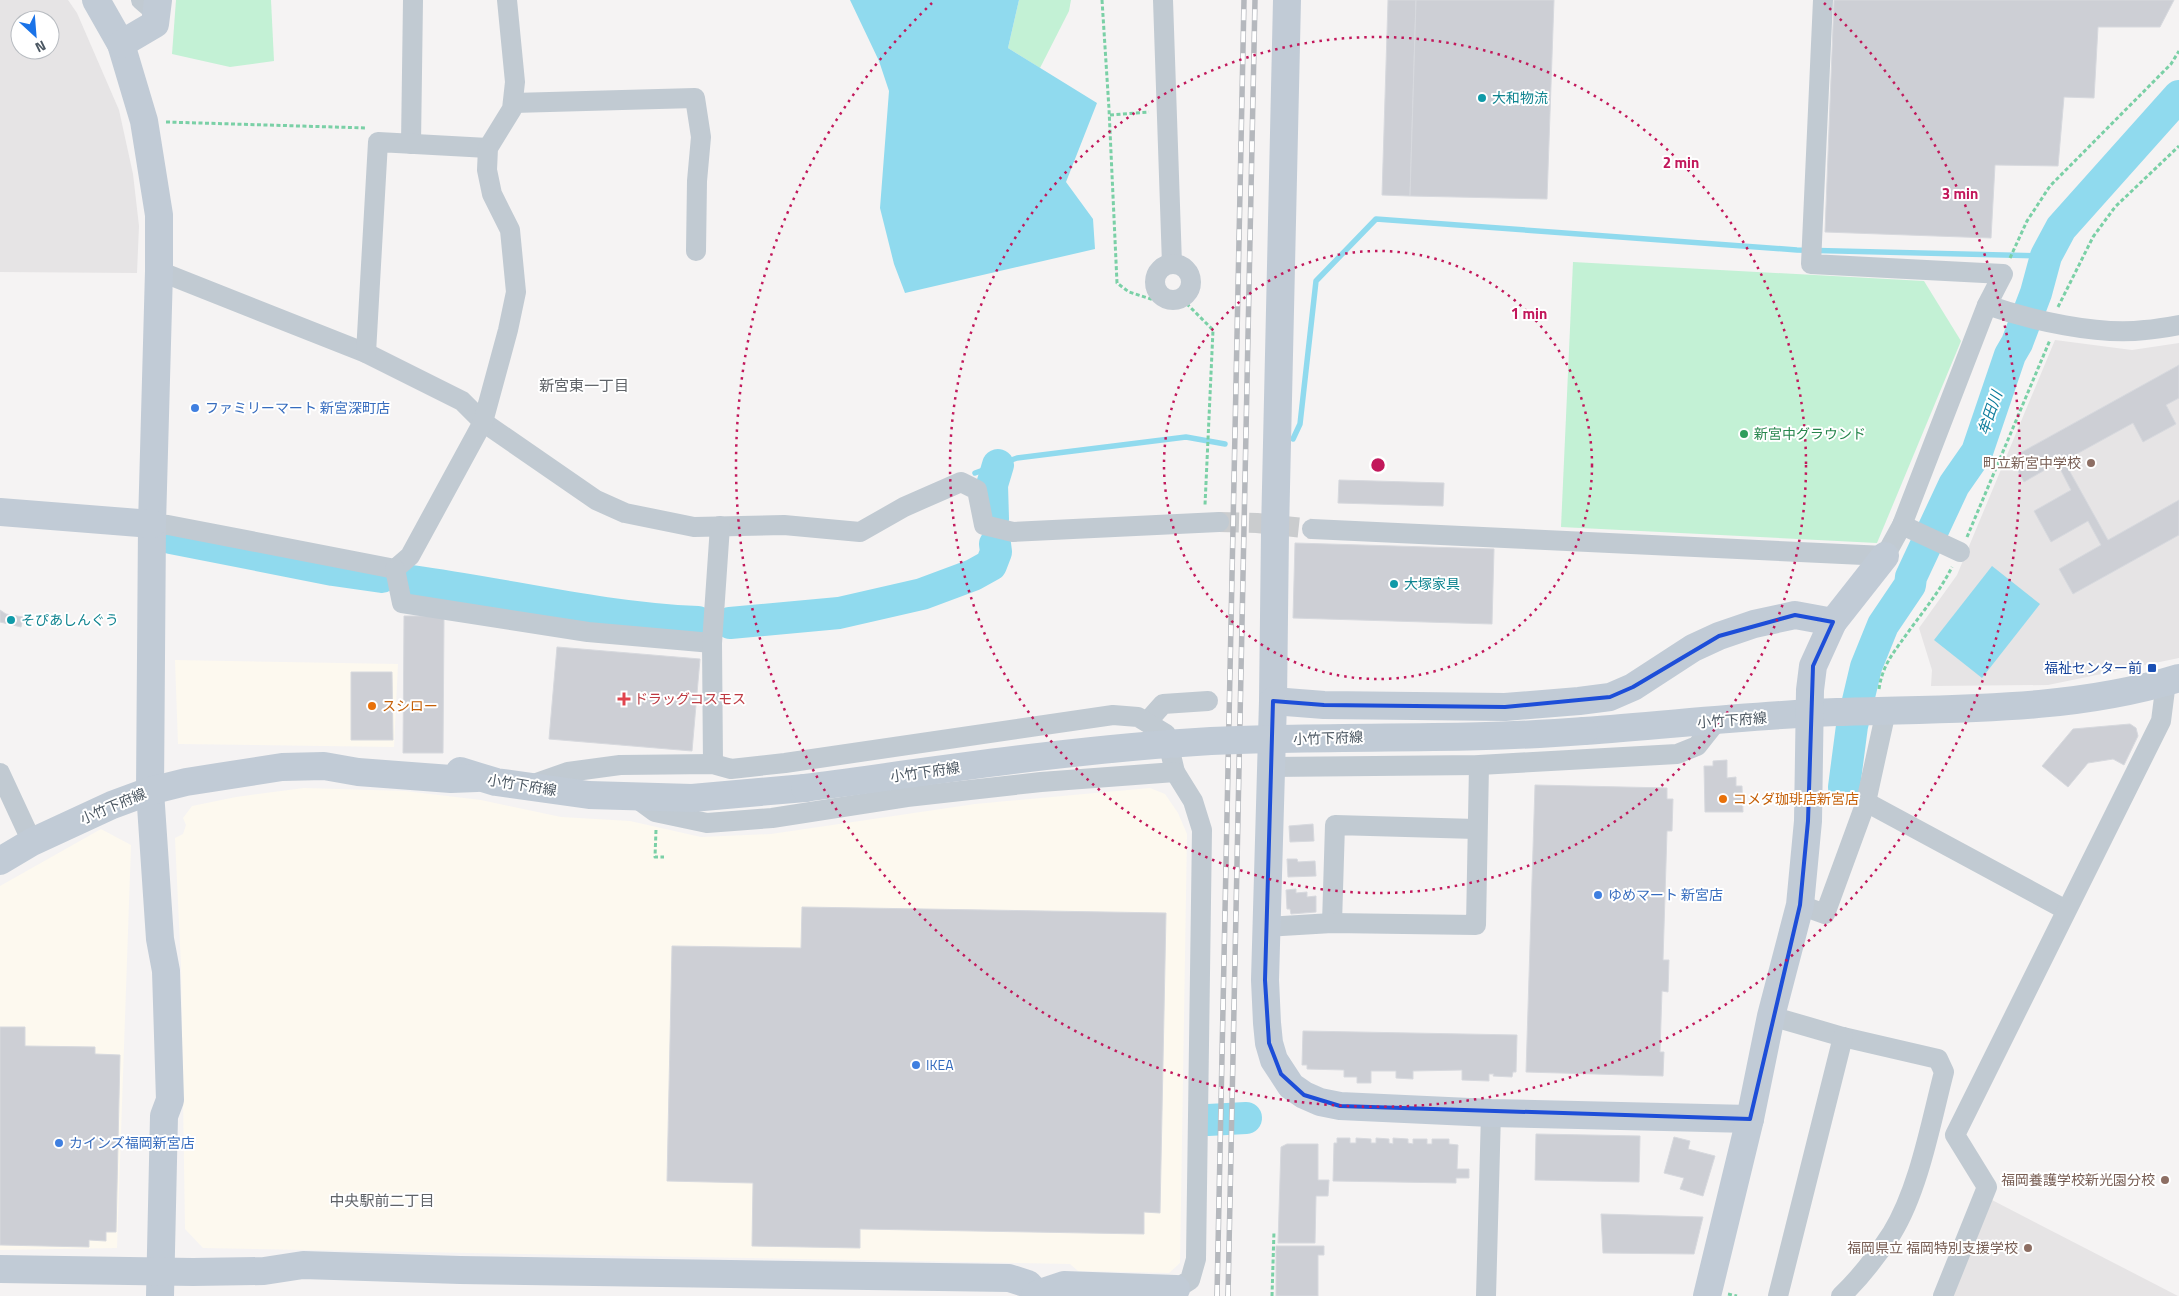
<svg xmlns="http://www.w3.org/2000/svg" width="2179" height="1296" font-family="'Titillium Web','Noto Sans JP',sans-serif">
<rect width="100%" height="100%" fill="#f5f3f3"/>
<g fill="#fdf9ef">
<polygon points="175,660 398,664 394,747 178,744"/>
<polygon points="304,788 405,791 481,800 561,817 630,821 701,837 771,834 975,804 1150,788 1165,794 1178,813 1187,834 1180,1263 1169,1273 1078,1271 1070,1264 203,1248 185,1229 181,966 175,838 183,834 186,825 183,818 192,806 236,797"/>
<polygon points="101,829 131,845 117,1248 0,1250 0,886"/>
</g>
<g fill="#e6e4e5" fill-rule="evenodd">
<path d="M0,0H68L77,13L119,110L133,174L139,226L137,273L0,272ZM20,20H50V50H20Z"/>
<polygon points="2055,340 2132,350 2179,343 2179,658 2048,685 1931,686 1932,670 1919,628 1957,575"/>
<polygon points="1992,1200 2178,1296 1952,1296"/>
</g>
<g fill="#c3f1d5">
<polygon points="176,0 271,0 274,61 230,67 172,54"/>
<polygon points="1019,0 1071,0 1069,11 1040,68 1008,48"/>
<polygon points="1573,262 1924,281 1961,341 1877,543 1561,527"/>
</g>
<g fill="#90daee">
<polygon points="850,0 1019,0 1008,48 1097,103 1066,182 1093,219 1095,249 905,293 894,264 880,208 889,91 879,61"/>
<polygon points="1992,566 2040,604 1982,678 1934,640"/>
</g>
<g fill="none" stroke-linecap="round" stroke-linejoin="round">
<g stroke="#90daee" stroke-width="5.5">
<polyline points="1293,439 1300,424 1316,281 1376,219 1797,250 2046,256"/>
<polyline points="975,473 1017,458 1186,437 1225,444"/>
</g>
<g stroke="#90daee" stroke-width="32">
<polyline points="993,519 992,485 998,465"/>
<polyline points="171,538 333,570 382,577"/>
<path d="M412,581C508,594 601,618 698,622"/>
<polyline points="730,623 839,613 922,594 973,575 991,565 996,552 995,544"/>
<polyline points="1844,787 1852,726 1866,667 1883,625 1910,585 1911,577 1954,485 1977,452 2010,355 2017,343 2036,293 2046,256 2061,228 2179,96"/>
<polyline points="1208,1120 1246,1118"/>
</g>
</g>
<g fill="#cdcfd5" stroke="#d7d9de">
<polygon points="1388,0 1416,0 1410,196 1382,195"/>
<polygon points="1416,0 1554,0 1547,199 1410,196"/>
<polygon points="1834,0 2174,0 2160,27 2098,27 2094,98 2064,97 2058,166 1995,165 1991,238 1825,232"/>
<polygon points="2179,365 2179,398 2166,405 2176,424 2143,442 2133,423 2064,461 2108,540 2179,500 2179,535 2073,594 2059,569 2101,545 2088,521 2051,542 2034,511 2071,490 2057,463 2024,482 2011,458"/>
<polygon points="1339,480 1444,483 1443,506 1338,503"/>
<polygon points="1295,543 1494,549 1492,624 1293,618"/>
<polygon points="0,610 6,614 23,617 21,627 0,622"/>
<polygon points="404,616 444,616 443,753 403,753"/>
<polygon points="557,647 700,659 692,751 549,739"/>
<polygon points="351,672 392,672 393,740 351,740"/>
<polygon points="2130,724 2136,728 2138,736 2124,765 2113,759 2088,763 2068,787 2042,766 2073,729"/>
<polygon points="1727,760 1727,778 1736,777 1736,786 1742,786 1743,812 1705,812 1704,766 1713,766 1713,761"/>
<polygon points="1535,785 1667,788 1667,799 1673,799 1672,831 1667,831 1663,960 1669,960 1668,992 1662,991 1660,1052 1664,1052 1663,1076 1526,1072"/>
<polygon points="1313,824 1314,841 1290,842 1289,826"/>
<polygon points="1287,859 1297,859 1298,862 1315,861 1316,876 1288,877"/>
<polygon points="1296,889 1296,893 1307,892 1307,897 1316,896 1316,912 1291,914 1290,909 1287,909 1286,890"/>
<polygon points="802,907 1166,913 1160,1213 1144,1212 1144,1234 860,1229 860,1248 752,1246 753,1183 667,1181 672,946 801,948"/>
<polygon points="0,1027 25,1027 25,1046 95,1047 95,1054 120,1055 116,1232 106,1232 106,1241 89,1240 89,1247 0,1245"/>
<polygon points="1303,1031 1517,1035 1516,1072 1513,1072 1512,1077 1493,1076 1494,1074 1489,1074 1489,1081 1462,1080 1462,1070 1413,1071 1413,1079 1396,1078 1396,1071 1371,1071 1371,1083 1357,1083 1357,1077 1344,1077 1344,1070 1307,1069 1307,1065 1302,1065"/>
<polygon points="1536,1134 1640,1136 1639,1182 1535,1180"/>
<polygon points="1674,1137 1690,1141 1688,1149 1715,1156 1703,1196 1680,1189 1684,1178 1664,1173"/>
<polygon points="1337,1138 1350,1138 1350,1143 1356,1143 1356,1138 1371,1139 1371,1143 1376,1143 1376,1138 1389,1139 1389,1143 1393,1144 1393,1138 1408,1139 1408,1143 1413,1144 1413,1139 1427,1139 1427,1144 1432,1144 1432,1139 1449,1139 1449,1144 1458,1145 1457,1169 1469,1169 1469,1178 1456,1178 1456,1183 1333,1181 1334,1143 1337,1143"/>
<polygon points="1287,1144 1318,1144 1318,1180 1329,1180 1328,1196 1316,1196 1315,1243 1278,1243 1281,1147"/>
<polygon points="1601,1214 1703,1217 1694,1254 1603,1253"/>
<polygon points="1276,1246 1324,1246 1324,1255 1318,1255 1318,1296 1276,1296"/>
</g>
<g fill="none" stroke-linecap="round" stroke-linejoin="round">
<polyline stroke="#caccce" stroke-width="20" stroke-dasharray="20 10" stroke-linecap="butt" points="1219,522 1257,523 1312,529"/>
<g stroke="#7ad0a6" stroke-width="3" stroke-dasharray="4 2.5" stroke-linecap="butt">
<polyline points="1102,0 1109,109 1117,283 1129,292 1151,299 1156,290"/>
<polyline points="1110,115 1149,112"/>
<polyline points="166,122 367,128"/>
<polyline points="2010,258 2027,221 2050,186 2171,64 2179,51"/>
<polyline points="1182,299 1213,330 1205,505"/>
<polyline points="2058,307 2093,237 2115,207 2179,146"/>
<polyline points="1967,537 2050,340"/>
<path d="M1879,689C1883,662 1896,650 1911,628C1926,608 1941,589 1952,567"/>
<polyline points="656,830 655,857 664,857"/>
<polyline points="1728,1294 1737,1296"/>
<polyline points="1272,1296 1274,1231"/>
</g>
<g stroke="#c1cad2" stroke-width="20">
<polyline points="141,0 156,13"/>
<polyline points="1163,0 1172,264"/>
<polyline points="513,103 695,98 701,137 697,181 696,251"/>
<polyline points="411,144 413,0"/>
<circle cx="1173" cy="282" r="18"/>
<polyline points="159,271 366,353 462,401 483,422 596,500 625,513 694,527 784,525 860,532 904,507 961,482 977,490 984,525 1013,532 1219,522"/>
<path d="M1987,305C2030,320 2099,336 2145,330C2156,329 2168,327 2179,325"/>
<polyline points="366,353 378,142 488,148"/>
<polyline points="152,524 168,525 395,569 410,556 483,422 508,330 516,292 510,230 492,194 487,170 488,148 512,109 515,82 507,0"/>
<polyline points="1902,525 1960,552"/>
<polyline points="1312,529 1885,556 1902,525 1987,305 2003,274 1811,264 1823,0"/>
<polyline points="395,569 402,603 588,632 712,643"/>
<polyline points="1147,722 1163,704 1208,701"/>
<polyline points="713,764 712,643 720,526"/>
<polyline points="1270,767 1479,765 1677,754 1697,746 1716,722"/>
<polyline points="0,773 32,842"/>
<polyline points="531,785 568,772 620,765 713,764 731,769 785,763 1113,715 1138,717 1166,734 1175,772 1193,801 1202,830 1196,1259 1190,1280 1176,1289"/>
<polyline points="633,796 655,812 707,823 772,818 907,797 1041,782 1175,772"/>
<polyline points="1866,802 2066,910"/>
<polyline points="1800,905 1825,914 1866,802 1886,711"/>
<polyline points="1332,923 1335,825 1476,829"/>
<polyline points="1267,927 1332,923 1476,925 1479,765"/>
<path d="M1771,1016L1843,1037L1938,1059L1944,1072C1931,1122 1919,1189 1892,1233C1877,1256 1861,1277 1841,1296"/>
<polyline points="1486,1296 1491,1113"/>
<polyline points="1778,1296 1843,1037"/>
<polyline points="1943,1296 1987,1187 1955,1135 2161,721 2166,682"/>
</g>
<g stroke="#c1cbd6" stroke-width="28">
<polyline points="96,0 121,44 144,121 159,215 159,271 152,524 150,791 160,939 166,971 170,1100 164,1116 160,1296"/>
<polyline points="1287,0 1275,532 1273,701 1265,980 1267,1023 1269,1043 1274,1060 1291,1086 1304,1095 1320,1102 1340,1106 1491,1113 1750,1119"/>
<polyline points="121,44 155,24 158,0"/>
<polyline points="0,512 152,524"/>
<polyline points="1273,701 1324,705 1505,707 1579,701 1610,697 1633,687 1693,648 1719,636 1754,624 1795,615 1833,622"/>
<path d="M1584,731C1668,725 1753,715 1837,712C1952,708 2069,712 2179,678"/>
<polyline points="460,771 496,782 589,795 692,798 805,788"/>
<polyline points="0,861 32,842 112,805 150,791 186,782 282,767 324,766 358,772 451,779 477,778"/>
<polyline points="0,1269 193,1272 264,1271 303,1265 460,1270 1009,1278 1028,1284 1039,1296"/>
<polyline points="1035,1296 1043,1292 1064,1285 1176,1289"/>
<polyline points="1707,1296 1750,1119 1771,1016 1800,905 1808,821 1810,690 1813,666 1833,622 1885,556"/>
</g>
<g stroke="#b5b8bd" stroke-width="5.5">
<g id="rail">
<polyline points="1217,1296 1244,0"/>
<polyline points="1228,1296 1255,0"/>
</g>
</g>
<use href="#rail" stroke="#fff" stroke-width="4" stroke-dasharray="11" stroke-linecap="butt"/>
<path stroke="#c1cbd6" stroke-width="28" d="M805,788C940,770 1075,749 1211,741C1336,735 1460,741 1584,731"/>
</g>
<path fill="none" stroke="#1d4ed8" stroke-width="4" stroke-linejoin="round" d="M1795,615L1833,622L1813,666L1808,821L1800,905L1750,1119L1340,1106L1304,1095L1281,1074L1269,1043L1265,980L1273,701L1324,705L1505,707L1610,697L1633,687L1719,636Z"/>
<g fill="none" stroke="#c2185b" stroke-width="2.5" stroke-dasharray="2.5 5">
<circle cx="1378" cy="465" r="214"/>
<circle cx="1378" cy="465" r="428"/>
<path d="M1824 3A642 642 0 1 1 932 3"/>
</g>
<g fill="#0f9aa8" stroke="#fff" stroke-width="2">
<circle cx="1482" cy="98" r="5"/>
<circle cx="1394" cy="584" r="5"/>
<circle cx="11" cy="620" r="5"/>
</g>
<g fill="#3f7fe0" stroke="#fff" stroke-width="2">
<circle cx="195" cy="408" r="5"/>
<circle cx="1598" cy="895" r="5"/>
<circle cx="916" cy="1065" r="5"/>
<circle cx="59" cy="1143" r="5"/>
</g>
<circle fill="#2e9e5b" stroke="#fff" stroke-width="2" cx="1744" cy="434" r="5"/>
<g fill="#8d6e63" stroke="#fff" stroke-width="2">
<circle cx="2091" cy="463" r="5"/>
<circle cx="2165" cy="1180" r="5"/>
<circle cx="2028" cy="1248" r="5"/>
</g>
<rect fill="#1a4fb4" stroke="#fff" stroke-width="2" x="2147" y="663" width="10" height="10" rx="2.5"/>
<path fill="#e0444e" stroke="#fff" stroke-width="2" d="M621.5 691.5h5v5h5v5h-5v5h-5v-5h-5v-5h5z"/>
<g fill="#e8710a" stroke="#fff" stroke-width="2">
<circle cx="372" cy="706" r="5"/>
<circle cx="1723" cy="799" r="5"/>
</g>
<g text-anchor="middle" stroke-width="4" stroke-linejoin="round" paint-order="stroke">
<g font-size="14" fill="#0d838f" stroke="#fff" text-anchor="start">
<text x="1492" y="103">大和物流</text>
<text x="1404" y="589">大塚家具</text>
<text x="21" y="625">そぴあしんぐう</text>
</g>
<g font-size="14" fill="#366cbe" stroke="#fff" text-anchor="start">
<text x="205" y="413">ファミリーマート 新宮深町店</text>
<text x="1608" y="900">ゆめマート 新宮店</text>
<text x="926" y="1070">IKEA</text>
<text x="69" y="1148">カインズ福岡新宮店</text>
</g>
<g font-size="14" fill="#27864d" stroke="#fff" text-anchor="start">
<text x="1754" y="439">新宮中グラウンド</text>
</g>
<g font-size="14" fill="#785e54" stroke="#fff" text-anchor="end">
<text x="2081" y="468">町立新宮中学校</text>
<text x="2155" y="1185">福岡養護学校新光園分校</text>
<text x="2018" y="1253">福岡県立 福岡特別支援学校</text>
</g>
<g font-size="14" fill="#164399" stroke="#fff" text-anchor="end">
<text x="2142" y="673">福祉センター前</text>
</g>
<g font-size="14" fill="#be3a42" stroke="#fff" text-anchor="start">
<text x="634" y="704">ドラッグコスモス</text>
</g>
<g font-size="14" fill="#c56008" stroke="#fff" text-anchor="start">
<text x="382" y="711">スシロー</text>
<text x="1733" y="804">コメダ珈琲店新宮店</text>
</g>
<g font-size="14" fill="#4a5661" stroke="#fff">
<text transform="translate(1732 720) rotate(-4)" y="5">小竹下府線</text>
<text transform="translate(1328 738) rotate(-2)" y="5">小竹下府線</text>
<text transform="translate(925 772) rotate(-8)" y="5">小竹下府線</text>
<text transform="translate(522 785) rotate(9)" y="5">小竹下府線</text>
<text transform="translate(113 806) rotate(-23)" y="5">小竹下府線</text>
</g>
<g font-size="15" fill="#5f6368" stroke="#fff">
<text x="584" y="391">新宮東一丁目</text>
<text x="382" y="1206">中央駅前二丁目</text>
</g>
<g font-size="15" font-style="italic" fill="#0c7c9b" stroke="#fff">
<text transform="translate(1990 413) rotate(-71)" y="5">牟田川</text>
</g>
</g>
<circle cx="1378" cy="465" r="8" fill="#c2185b" stroke="#fff" stroke-width="2.5"/>
<g font-size="15" text-anchor="middle" font-weight="bold" fill="#c2185b" stroke="#fff" stroke-width="4" stroke-linejoin="round" paint-order="stroke">
<text x="1681" y="168">2 min</text>
<text x="1960" y="199">3 min</text>
<text x="1529" y="319">1 min</text>
</g>
<g transform="translate(35 35) rotate(154)"><circle r="24" fill="#ffffff" stroke="#b7bbc0"/>
<path d="M0-4L9 19L0 12L-9 19Z" fill="#1a73e8"/>
<text y="-8" font-size="14" font-weight="bold" text-anchor="middle" fill="#4a5661">N</text>
</g>
</svg>
